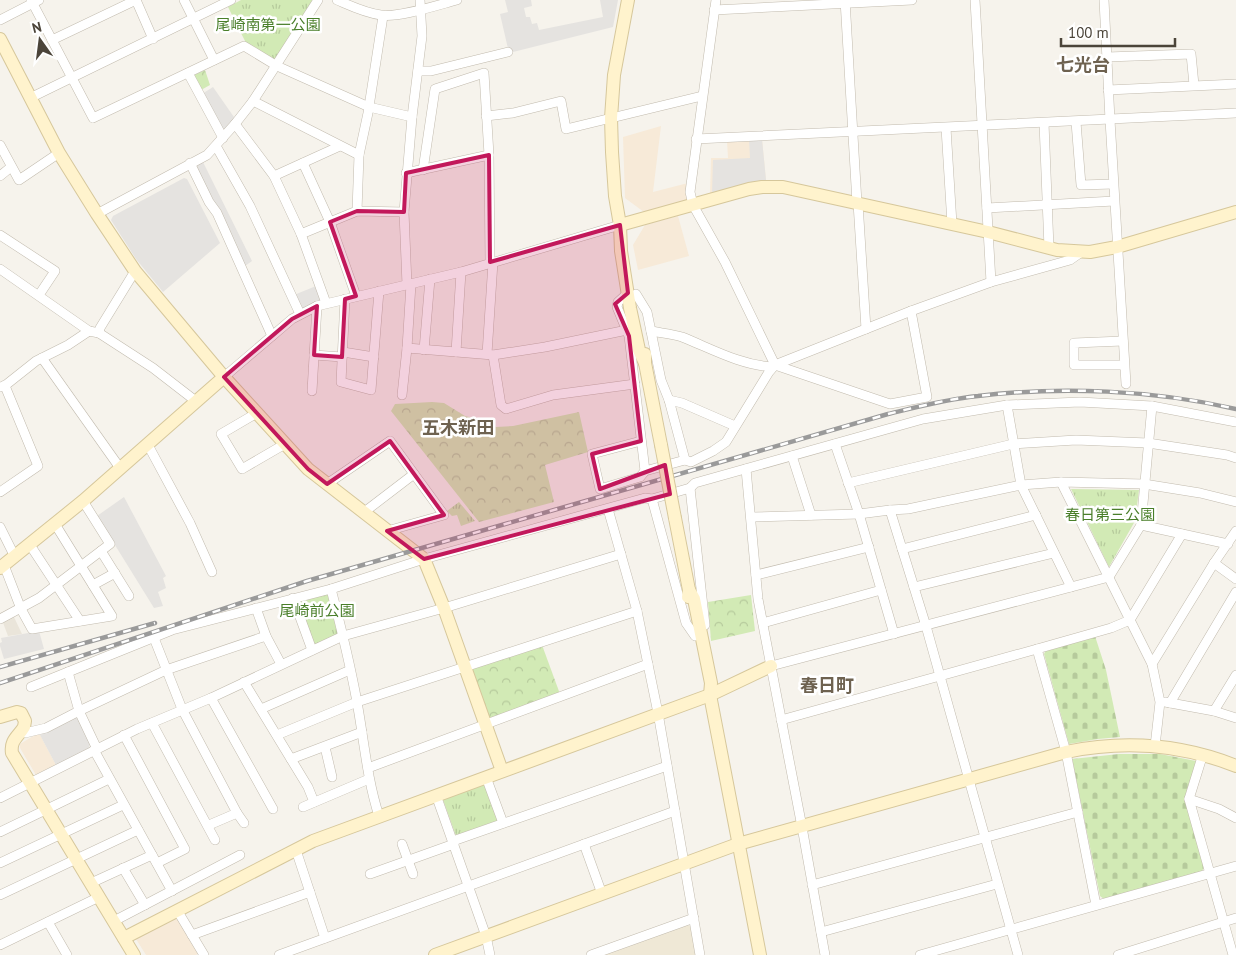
<svg xmlns="http://www.w3.org/2000/svg" width="1236" height="955" font-family="'PT Sans','Noto Sans JP',sans-serif">
<defs>
<pattern id="forest-crowns" width="20" height="18" patternUnits="userSpaceOnUse" patternTransform="scale(1.25)"><rect width="20" height="18" fill="#d2eab5"/><path d="M2 6a3 3 0 1 1 6 0M12 15a3 3 0 1 1 6 0" fill="none" stroke="#b6ca9c"/></pattern>
<pattern id="cemetery-stones" width="16" height="16" patternUnits="userSpaceOnUse" patternTransform="scale(1.25)"><rect width="16" height="16" fill="#d2eab5"/><path d="M2 7V4a2 2 0 0 1 4 0v3zM10 15v-3a2 2 0 0 1 4 0v3z" fill="#b6ca9c"/></pattern>
<pattern id="park-tufts" width="24" height="20" patternUnits="userSpaceOnUse" patternTransform="scale(1.25)"><rect width="24" height="20" fill="#d2eab5"/><path d="M3 7l-1-3M5 7V3M7 7l1-3M15 17l-1-3M17 17v-4M19 17l1-3" fill="none" stroke="#b6ca9c"/></pattern>
</defs>
<rect width="100%" height="100%" fill="#f6f3ec"/>
<polygon fill="#eae5da" points="13,615 22,634 8,636 2,620"/>
<g fill="#f7ead8">
<polygon points="661,126 653,192 688,183 688,198 686,200 644,212 625,198 623,137"/>
<polygon points="762,139 766,180 710,194 711,158 728,158 727,141"/>
<polygon points="678,216 689,256 638,270 633,245 645,225"/>
<polygon points="35,735 40,735 56,765 36,775 20,748 20,744"/>
<polygon points="173,918 179,920 199,953 196,955 146,955 136,939"/>
</g>
<polygon fill="#efe8d6" points="687,925 692,927 697,955 602,955"/>
<g fill="url(#forest-crowns)">
<polygon points="205,70 210,85 201,90 194,75"/>
<polygon points="432,402 444,403 465,416 485,421 496,427 513,426 579,412 588,452 545,465 554,502 479,522 391,411 395,404"/>
<polygon points="751,595 755,631 711,641 708,602"/>
<polygon points="542,645 560,694 487,719 470,669"/>
</g>
<g fill="url(#cemetery-stones)">
<polygon points="1095,636 1106,670 1120,737 1098,739 1069,744 1044,654 1046,650"/>
<polygon points="1119,754 1160,754 1196,761 1187,802 1205,866 1202,871 1104,899 1100,896 1072,759"/>
</g>
<g fill="url(#park-tufts)">
<polygon points="241,0 314,0 276,60 246,43 228,7"/>
<polygon points="1071,489 1139,490 1135,521 1109,567"/>
<polygon points="459,502 475,521 461,526 457,515 452,516 447,511"/>
<polygon points="328,592 340,633 313,646 297,599"/>
<polygon points="485,781 499,821 456,836 442,797"/>
</g>
<g fill="#e5e3e0">
<polygon points="505,0 531,0 532,6 524,8 526,17 530,17 532,24 537,23 539,30 603,17 600,0 618,0 613,27 509,53 500,14 508,12"/>
<polygon points="213,87 236,120 222,131 202,94"/>
<polygon points="749,139 762,139 766,180 712,194 713,160 750,158"/>
<polygon points="202,160 252,261 245,266 219,211 194,165"/>
<polygon points="184,178 187,179 220,243 163,292 136,259 111,220 113,216"/>
<polygon points="316,286 322,302 302,312 294,295"/>
<polygon points="124,497 166,576 163,578 166,588 158,592 163,606 154,608 97,516"/>
<polygon points="39,631 44,649 4,659 0,646 0,643 2,642 1,638"/>
<polygon points="75,717 78,718 90,742 89,748 56,765 40,735"/>
</g>
<g fill="none" stroke-linecap="round" stroke-linejoin="round">
<g stroke="#c2bbae" stroke-width="10">
<g id="street">
<polyline points="31,0 93,118 244,46 277,66 369,107 412,117"/>
<polyline points="184,0 214,60"/>
<path d="M337,0C351,6 365,13 381,15C398,18 438,5 457,0"/>
<polyline points="716,0 690,192 693,205 725,262 775,365 890,404 927,397 911,311"/>
<polyline points="845,0 857,203"/>
<polyline points="975,0 991,282"/>
<polyline points="1104,0 1110,120 1126,384"/>
<polyline points="714,10 912,0"/>
<polyline points="0,20 39,0"/>
<polyline points="52,40 136,0 153,39"/>
<polyline points="1107,57 1191,54 1194,85"/>
<polyline points="418,71 431,71 508,52"/>
<polyline points="188,73 223,138"/>
<polyline points="1108,90 1236,84"/>
<polyline points="30,98 231,0"/>
<polyline points="253,101 359,155"/>
<polyline points="486,116 513,113 561,101 566,129 702,96"/>
<polyline points="1076,122 1081,185 1113,184"/>
<polyline points="1044,123 1049,248"/>
<polyline points="235,124 274,176 301,234 326,303"/>
<polyline points="946,128 952,224"/>
<polyline points="696,139 1236,113"/>
<polyline points="0,145 19,180 59,153"/>
<polyline points="216,146 250,206 300,314"/>
<polyline points="190,163 209,202 217,213 272,336"/>
<polyline points="303,163 330,222 356,296"/>
<polyline points="423,170 435,89 484,73 489,155 490,262"/>
<polyline points="406,173 489,155"/>
<polyline points="0,176 11,167"/>
<polyline points="274,176 340,146"/>
<polyline points="858,203 866,329"/>
<polyline points="987,208 1114,201"/>
<polyline points="357,211 359,155 368,113 383,16"/>
<polyline points="97,214 207,155 235,124 253,101 318,0"/>
<polyline points="301,234 357,211 404,212"/>
<polyline points="0,235 55,271 39,295"/>
<polyline points="0,269 89,331 99,333 153,368 197,402"/>
<polyline points="407,285 404,212 412,117 422,36 420,0"/>
<polyline points="628,293 618,302 617,307 629,336 645,471"/>
<polyline points="636,294 647,312 661,380 669,400 685,460"/>
<polyline points="345,299 341,382 371,390 379,291"/>
<path d="M651,331C661,333 672,334 682,337C712,349 740,365 773,367"/>
<polyline points="99,333 100,328 135,271"/>
<polyline points="1123,341 1074,343 1074,365 1124,365"/>
<polyline points="407,348 493,355 545,347 627,330"/>
<polyline points="424,350 430,279"/>
<polyline points="343,352 374,357"/>
<polyline points="456,352 461,272"/>
<polyline points="487,354 493,262"/>
<polyline points="314,355 342,357"/>
<polyline points="493,355 501,405 506,409 553,395 635,384"/>
<polyline points="42,358 120,468"/>
<polyline points="224,377 292,319 317,306 461,272 620,225"/>
<polyline points="1,387 7,384 36,361 68,345 89,331"/>
<polyline points="312,391 317,306"/>
<polyline points="402,395 407,348 411,284"/>
<polyline points="669,400 682,403 735,426"/>
<polyline points="1007,405 1021,485 1071,587"/>
<polyline points="257,413 221,434 242,469 285,444"/>
<polyline points="641,441 592,454 600,489 640,477 645,471 685,460 691,462 713,451 726,442 769,372 775,365 911,311 991,282 1070,260 1080,253"/>
<polyline points="835,444 859,514 894,634"/>
<polyline points="148,445 190,523 212,572"/>
<polyline points="792,456 811,515"/>
<polyline points="746,469 758,599 802,827 825,955"/>
<polyline points="1061,482 1152,664 1160,702 1155,746"/>
<polyline points="848,483 1013,444 1076,440 1148,443 1227,455 1236,458"/>
<polyline points="327,484 390,441 444,515 387,531"/>
<polyline points="690,488 705,625"/>
<polyline points="0,492 38,466 5,386"/>
<polyline points="652,499 686,623 695,636"/>
<polyline points="608,509 637,611 658,713 700,955"/>
<polyline points="890,510 926,626 1018,955"/>
<polyline points="363,513 414,474"/>
<polyline points="751,517 859,514 890,510 908,509 1021,485 1061,482 1144,484 1200,493 1236,502"/>
<polyline points="1141,525 1228,544"/>
<polyline points="0,527 15,557"/>
<polyline points="30,545 80,621"/>
<polyline points="902,549 1036,515"/>
<polyline points="101,551 129,596"/>
<polyline points="1214,563 1236,579"/>
<polyline points="4,565 21,609 32,629 112,616 55,524"/>
<polyline points="756,575 869,547"/>
<polyline points="93,585 115,573"/>
<polyline points="914,587 1054,553"/>
<path d="M331,589C341,627 350,664 357,702C364,740 367,779 379,816"/>
<polyline points="293,598 312,650"/>
<polyline points="256,608 266,636 281,664"/>
<polyline points="0,619 39,598 110,544 83,501"/>
<polyline points="763,623 881,590"/>
<polyline points="154,638 182,709 237,813 244,823"/>
<polyline points="1037,649 1066,752 1096,905"/>
<polyline points="1152,664 1214,563 1236,531"/>
<polyline points="771,666 1109,577 1141,525 1152,406"/>
<polyline points="244,682 308,787 314,802"/>
<polyline points="31,687 68,672"/>
<polyline points="211,698 273,809"/>
<polyline points="1165,702 1214,711 1236,718"/>
<polyline points="1170,703 1236,592"/>
<polyline points="261,709 350,670"/>
<polyline points="1214,711 1236,675"/>
<polyline points="781,720 1037,649 1111,628 1130,620 1182,534"/>
<polyline points="152,723 215,840"/>
<polyline points="21,732 25,733 46,728 79,711 166,670 266,636"/>
<polyline points="124,735 185,849 157,863"/>
<polyline points="277,735 357,702 637,611"/>
<polyline points="325,747 332,777"/>
<polyline points="97,749 79,711 68,672 172,630 331,589 424,559 645,498 652,499 690,488 695,483 923,419 1007,405 1080,402 1152,406 1236,422"/>
<polyline points="94,750 172,891"/>
<polyline points="1203,754 1189,799 1233,955"/>
<polyline points="291,759 362,732"/>
<polyline points="368,768 648,664"/>
<polyline points="486,777 503,823"/>
<polyline points="436,795 486,936 490,955"/>
<polyline points="0,798 137,729 211,698 343,636 444,608 621,554"/>
<polyline points="1189,799 1219,809 1236,818"/>
<polyline points="303,807 369,779"/>
<polyline points="209,825 237,813"/>
<polyline points="0,832 109,779"/>
<polyline points="453,841 667,766"/>
<polyline points="402,844 413,874"/>
<polyline points="584,844 602,894"/>
<polyline points="296,850 325,938"/>
<polyline points="0,863 123,805"/>
<polyline points="123,868 145,905"/>
<polyline points="370,874 454,844"/>
<polyline points="91,883 152,855"/>
<polyline points="812,885 1078,812"/>
<polyline points="0,895 138,830"/>
<polyline points="177,910 204,955"/>
<polyline points="114,921 240,855"/>
<polyline points="48,922 67,955"/>
<polyline points="821,932 997,884"/>
<polyline points="192,935 310,892"/>
<polyline points="0,945 99,897"/>
<polyline points="279,955 675,811"/>
<polyline points="591,955 694,918"/>
<polyline points="920,955 1236,866"/>
<polyline points="1118,955 1236,918"/>
</g>
</g>
<g stroke="#d6c79b" stroke-width="14">
<g id="secondary">
<polyline points="628,0 614,75 611,118 612,152 615,196 620,225 621,251 630,308 639,350 645,363"/>
<polyline points="0,39 59,153 97,214 135,271 224,377 308,469 424,559 444,608 502,771"/>
<polyline points="620,225 749,189 762,187 783,187 988,232 1057,250 1090,252 1117,247 1236,212"/>
<polyline points="645,354 645,363 661,445"/>
<polyline points="675,518 689,590 688,597"/>
<polyline points="0,568 83,501 224,377"/>
<polyline points="689,590 694,599 711,683 710,695 760,955"/>
<path d="M0,717L17,712L21,713L25,721L24,727C18,737 10,740 12,753L134,955"/>
<polyline points="124,938 313,841 710,695 771,666"/>
<path d="M435,955L738,844L1066,752C1124,740 1181,744 1236,766"/>
</g>
</g>
<use href="#street" stroke="#fff" stroke-width="9"/>
<use href="#secondary" stroke="#fff3cd" stroke-width="12"/>
<g stroke="#9a9a9a" stroke-width="4.5">
<g id="rail">
<polyline points="0,667 155,623"/>
<path d="M0,683L307,581L888,414C917,407 947,399 978,396C1061,386 1154,390 1236,409"/>
</g>
</g>
<use href="#rail" stroke="#fff" stroke-width="2.5" stroke-dasharray="8" stroke-linecap="butt"/>
<g stroke="#d6c79b" stroke-width="14" stroke-linecap="butt">
<polyline id="secondary-bridge" points="661,445 675,518"/>
</g>
<use href="#secondary-bridge" stroke="#fff3cd" stroke-width="12"/>
</g>
<path fill="#c2185b" fill-opacity="0.2" stroke="#c2185b" stroke-width="4" stroke-linejoin="round" d="M489,155L490,262L620,225L628,293L615,304L629,336L641,441L592,454L600,489L665,465L670,494L424,559L387,531L444,515L390,441L327,484L308,469L224,377L292,319L317,306L314,355L342,357L345,299L356,296L330,222L357,211L404,212L406,173Z"/>
<g text-anchor="middle" stroke-width="5" stroke-linejoin="round" paint-order="stroke">
<g font-size="15" fill="#4a7f2a" stroke="#fff">
<text x="268" y="30">尾崎南第一公園</text>
<text x="1110" y="520">春日第三公園</text>
<text x="317" y="616">尾崎前公園</text>
</g>
<g font-size="18" font-weight="bold" fill="#6e6250" stroke="#fff">
<text x="1083" y="71">七光台</text>
<text x="458" y="434">五木新田</text>
<text x="827" y="692">春日町</text>
</g>
</g>
<g transform="translate(40 40) rotate(346)" stroke="#ffffff" stroke-width="4" paint-order="stroke">
<path d="M0-4L9 19L0 12L-9 19Z" fill="#4b4439"/>
<text y="-8" font-size="14" font-weight="bold" text-anchor="middle" fill="#4b4439">N</text>
</g>
<path d="M1061 38v8h114v-8" fill="none" stroke="#4b4439" stroke-width="2.5"/>
<text x="1068" y="38" font-size="15" fill="#4b4439" stroke="#ffffff" stroke-width="4" paint-order="stroke">100 m</text>
</svg>
